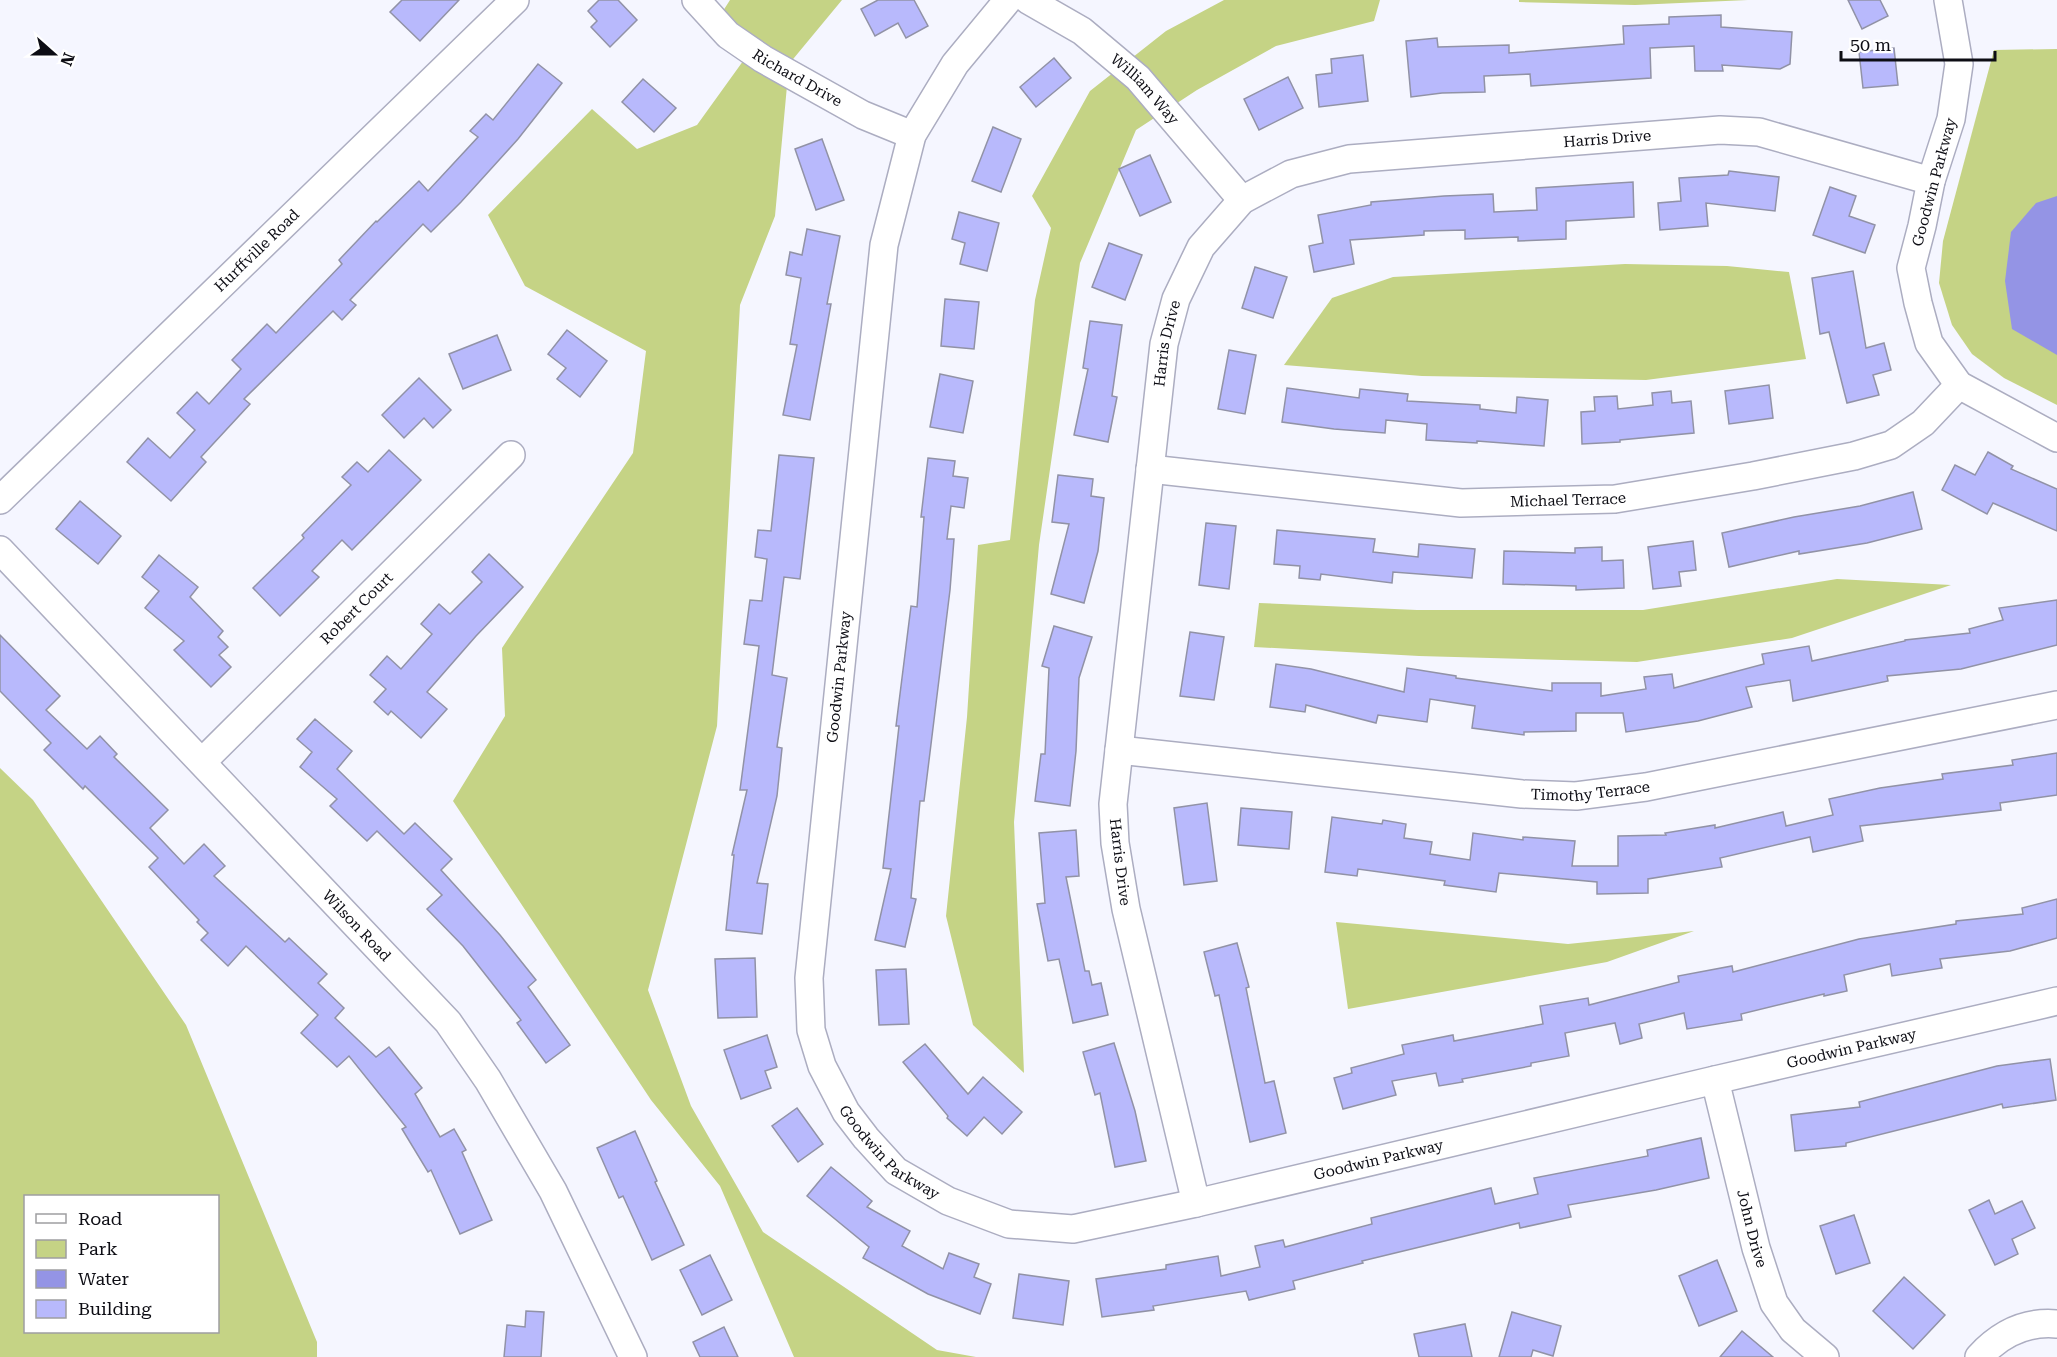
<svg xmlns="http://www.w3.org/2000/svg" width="2057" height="1357" font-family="'Roboto Serif',serif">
<rect width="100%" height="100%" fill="#f5f6ff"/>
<g fill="#c5d385" fill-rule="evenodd">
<polygon points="730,0 842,0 789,64 775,216 740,305 717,726 648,990 691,1106 763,1232 937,1350 976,1357 794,1357 720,1186 651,1100 453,801 505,716 502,648 633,453 646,351 525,286 488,215 592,109 637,149 697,125 751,50 716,22"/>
<polygon points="1224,0 1380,0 1374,21 1276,46 1197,90 1136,130 1080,263 1039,545 1014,822 1024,1073 973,1025 946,916 967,717 978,545 1010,540 1035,300 1051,228 1032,196 1090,91 1166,31"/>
<polygon points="1519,0 1748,0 1635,5 1519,2"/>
<polygon points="2057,49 2057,405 2004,378 1972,354 1952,325 1939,283 1943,241 1994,50"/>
<polygon points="1625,264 1727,266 1789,272 1806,359 1646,380 1422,376 1284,365 1332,298 1393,277"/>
<polygon points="1837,579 1951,585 1792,638 1637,662 1419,656 1254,647 1259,603 1417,610 1643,610"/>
<path d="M0,768L33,800L186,1025L317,1342V1357H0ZM26,1196H218V1332H26Z"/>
<polygon points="1336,922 1568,944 1694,931 1607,962 1348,1009"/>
</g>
<polygon fill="#9494e5" points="2057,196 2057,355 2012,329 2005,281 2011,232 2036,203"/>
<g fill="#b8b9fc" stroke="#9192a6" stroke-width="1.5">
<polygon points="402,0 459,0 420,41 390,12"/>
<polygon points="599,0 618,0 637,20 610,47 591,27 597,21 588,11"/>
<polygon points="878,0 914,0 928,26 906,38 898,23 875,36 861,9"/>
<polygon points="1848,0 1880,0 1888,16 1862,29"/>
<polygon points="1721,15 1721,27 1792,32 1790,64 1780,69 1722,65 1723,71 1695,71 1694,46 1650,48 1651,78 1531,86 1530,74 1484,76 1485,92 1442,93 1411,97 1406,41 1437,38 1438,47 1509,45 1509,53 1624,44 1623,26 1669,24 1669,17"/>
<polygon points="1894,48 1898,85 1863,88 1859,52"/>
<polygon points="1363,55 1368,101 1319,107 1316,75 1332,73 1331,59"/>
<polygon points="1054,58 1071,78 1036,107 1020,87"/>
<polygon points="538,64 562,83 518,139 461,202 431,232 423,224 350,300 356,305 342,320 333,311 244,399 250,404 201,457 206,462 171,501 127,462 148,438 170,458 195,430 177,413 197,392 209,404 241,369 232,360 267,324 276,333 342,264 339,260 376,221 377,222 419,181 428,191 478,137 470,131 486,114 493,120"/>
<polygon points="1288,77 1303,108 1259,130 1244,99"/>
<polygon points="643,79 676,108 654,132 622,102"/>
<polygon points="993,127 1021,139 1001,192 972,181"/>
<polygon points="822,139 844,200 816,210 795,149"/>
<polygon points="1150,155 1171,202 1140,216 1119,169"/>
<polygon points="1729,171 1779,177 1775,211 1706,203 1708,226 1660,230 1658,203 1681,201 1679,178 1728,175"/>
<polygon points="1633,182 1634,217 1566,221 1566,239 1518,241 1518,237 1465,239 1465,230 1424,231 1424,235 1350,240 1354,264 1314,272 1309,246 1323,243 1318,215 1371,205 1371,202 1444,196 1493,194 1494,212 1537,210 1536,188"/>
<polygon points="1830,187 1856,196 1849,216 1875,225 1865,253 1813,235"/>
<polygon points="959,212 999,223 987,271 960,264 965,243 952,239"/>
<polygon points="807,229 840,236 827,304 831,304 810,420 783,415 797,345 790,344 801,278 786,275 790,252 802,255"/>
<polygon points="1109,243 1142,255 1125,300 1092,287"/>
<polygon points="1255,267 1287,277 1273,318 1242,308"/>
<polygon points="1853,271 1866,348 1884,343 1891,370 1873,375 1879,395 1847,403 1829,332 1820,334 1812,278"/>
<polygon points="945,299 979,302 974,349 941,346"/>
<polygon points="1090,321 1122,325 1112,396 1117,397 1108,442 1074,435 1088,369 1083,368"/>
<polygon points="567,330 607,361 580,397 557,379 566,368 548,354"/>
<polygon points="497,335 511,370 463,389 449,354"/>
<polygon points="1229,350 1256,355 1245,414 1218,409"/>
<polygon points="940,374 973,381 963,433 930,427"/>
<polygon points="419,378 451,410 433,428 424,418 404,438 382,415"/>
<polygon points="1769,385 1773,418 1729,424 1725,391"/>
<polygon points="1287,388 1359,398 1360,389 1408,394 1407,401 1480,405 1480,409 1516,413 1517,397 1548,400 1544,446 1477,441 1477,443 1426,440 1427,424 1386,420 1385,433 1334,429 1282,422"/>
<polygon points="1671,391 1672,403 1691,401 1694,433 1620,440 1620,442 1582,444 1581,412 1595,411 1594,397 1617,396 1618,409 1653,405 1652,393"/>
<polygon points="389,450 421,480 352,550 342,540 312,571 319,577 280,616 253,588 304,538 302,535 351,485 342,477 357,462 368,472"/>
<polygon points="1988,452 2013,466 2011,469 2057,489 2057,531 1993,503 1987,514 1942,490 1955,465 1975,475"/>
<polygon points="779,455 814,458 800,579 784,577 772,675 787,678 777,747 782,748 777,796 757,883 768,884 762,934 726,930 734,855 732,855 747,790 740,790 759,646 744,644 750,600 762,601 767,559 755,557 758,530 771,531"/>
<polygon points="928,458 955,461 953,476 968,478 964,508 951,506 947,539 954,539 950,590 924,801 920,801 911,898 916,899 905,947 875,940 891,869 883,868 899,726 896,726 911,606 917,607 924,517 921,517"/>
<polygon points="1058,475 1093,479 1091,496 1104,498 1098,551 1084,603 1051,594 1069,524 1052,522"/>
<polygon points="1913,492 1922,529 1867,543 1799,554 1799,551 1729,567 1722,533 1794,517 1860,506"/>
<polygon points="80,501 121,536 98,564 56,529"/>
<polygon points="1206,523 1236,526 1229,589 1199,585"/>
<polygon points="1277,530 1375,539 1373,552 1418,557 1419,544 1475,549 1472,578 1393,572 1392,583 1321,574 1320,580 1299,578 1300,566 1274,564"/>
<polygon points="1693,541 1696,570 1679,572 1681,586 1653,589 1648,547"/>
<polygon points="1602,547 1602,561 1623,560 1624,588 1576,590 1576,586 1503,584 1504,551 1575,553 1575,548"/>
<polygon points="489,554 523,587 476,636 427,692 447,709 421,738 391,711 388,715 374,702 386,689 370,675 387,656 401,669 432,634 421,624 439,604 450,614 482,582 472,572"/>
<polygon points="159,555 198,587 190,597 223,631 218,637 228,647 219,655 231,667 211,687 174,650 184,641 145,608 159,591 142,577"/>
<polygon points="2057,600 2057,645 1961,669 1887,676 1888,681 1793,701 1790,680 1746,687 1752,707 1698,721 1626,732 1623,713 1576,713 1576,731 1524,732 1524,735 1472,728 1475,706 1430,699 1427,722 1378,715 1376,723 1306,705 1305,712 1270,707 1276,664 1311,669 1404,692 1407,668 1456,676 1456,678 1552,691 1552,683 1601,683 1601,696 1646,689 1644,677 1672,674 1674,688 1764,664 1762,654 1809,646 1812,661 1905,641 1905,640 1970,633 1969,629 2003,620 1999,608"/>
<polygon points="1054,626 1092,637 1079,678 1076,751 1070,806 1035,801 1041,754 1045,754 1049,668 1042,666"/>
<polygon points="1190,632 1224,637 1214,700 1180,696"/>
<polygon points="0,635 60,696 46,710 87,749 100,736 117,754 114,757 168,810 150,828 184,864 204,844 225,866 214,876 285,942 289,938 327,974 318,983 344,1008 335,1018 376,1057 389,1047 422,1088 415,1094 440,1137 454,1129 466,1150 462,1152 492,1220 460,1234 431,1170 428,1172 402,1129 406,1127 349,1056 337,1067 301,1033 318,1015 246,946 228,966 201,940 208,933 197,922 199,920 149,867 158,858 85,786 83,789 44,750 51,743 0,691"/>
<polygon points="315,719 352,751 337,769 404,834 415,823 452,859 441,870 500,935 536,980 528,987 570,1045 546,1063 517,1023 521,1020 463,946 427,909 442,895 377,831 367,841 330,806 337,799 300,767 312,752 297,739"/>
<polygon points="2057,753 2057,795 2000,803 2001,810 1860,826 1863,841 1813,852 1810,837 1720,858 1722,867 1648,879 1648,893 1597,894 1597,882 1499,873 1496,892 1444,885 1445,881 1358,869 1357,876 1325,872 1332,817 1382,824 1383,820 1406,824 1404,838 1432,842 1430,854 1470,860 1473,833 1523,840 1523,837 1575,841 1572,866 1618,866 1618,836 1666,835 1665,833 1715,825 1715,828 1783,812 1786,826 1833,815 1829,799 1880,788 1943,779 1942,774 2013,765 2012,760"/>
<polygon points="1207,803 1217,881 1184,885 1174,808"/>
<polygon points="1241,808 1292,812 1289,849 1238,845"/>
<polygon points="1076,830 1079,876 1066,877 1085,971 1089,971 1092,985 1101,983 1108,1015 1073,1023 1059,959 1048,961 1037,904 1045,903 1039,833"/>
<polygon points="2057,899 2057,938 2010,951 1940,959 1942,968 1892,976 1890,964 1844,975 1847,991 1824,996 1824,994 1741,1014 1742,1020 1687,1029 1684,1013 1639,1024 1642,1038 1620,1044 1615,1023 1565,1033 1569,1056 1531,1063 1531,1066 1462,1079 1463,1082 1439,1086 1436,1073 1392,1081 1396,1095 1343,1109 1334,1078 1352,1073 1351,1068 1404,1054 1402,1045 1453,1035 1454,1041 1543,1024 1540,1006 1588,998 1589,1005 1679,982 1678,976 1732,966 1733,972 1859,939 1956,924 1956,921 2023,914 2022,908"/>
<polygon points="1237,943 1249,987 1246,988 1265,1083 1274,1081 1286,1133 1250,1142 1219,995 1215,996 1204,952"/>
<polygon points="755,958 757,1017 718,1018 715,959"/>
<polygon points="906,969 909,1024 879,1025 876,970"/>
<polygon points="767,1035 777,1067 765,1071 771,1088 741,1099 724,1050"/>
<polygon points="1114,1043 1135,1111 1146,1161 1115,1167 1100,1093 1095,1095 1083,1052"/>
<polygon points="925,1044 968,1094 983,1077 1022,1112 1002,1134 984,1117 967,1136 947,1118 948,1116 903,1062"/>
<polygon points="2050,1059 2056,1100 2003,1108 2002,1104 1846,1143 1846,1146 1795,1151 1791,1115 1860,1107 1859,1102 1997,1066"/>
<polygon points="797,1108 823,1144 798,1162 772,1126"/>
<polygon points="635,1131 657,1181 655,1182 684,1245 652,1260 623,1196 619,1198 597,1148"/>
<polygon points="1701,1138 1709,1178 1656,1190 1568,1205 1571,1217 1520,1228 1519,1223 1362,1261 1363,1263 1293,1281 1295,1289 1249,1300 1246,1291 1153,1306 1154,1310 1102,1317 1096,1279 1166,1269 1166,1265 1218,1256 1221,1276 1260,1267 1255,1246 1283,1240 1285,1247 1372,1224 1371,1218 1491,1188 1495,1204 1538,1194 1534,1178 1648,1156 1647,1150"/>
<polygon points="831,1167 872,1201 867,1207 910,1231 902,1246 943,1269 949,1253 979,1264 974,1277 991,1284 980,1314 928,1294 863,1258 869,1247 807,1196"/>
<polygon points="1989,1200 1995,1214 2022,1201 2035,1228 2012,1239 2018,1254 1995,1265 1969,1210"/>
<polygon points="1854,1215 1870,1263 1836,1274 1820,1226"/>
<polygon points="710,1255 732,1300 702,1315 680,1270"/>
<polygon points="1717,1260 1737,1311 1699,1326 1679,1276"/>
<polygon points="1019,1274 1069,1281 1063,1325 1013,1318"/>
<polygon points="1904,1277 1945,1315 1913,1349 1873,1311"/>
<polygon points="526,1311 544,1312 541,1357 504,1357 507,1325 525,1327"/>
<polygon points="1512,1312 1561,1326 1553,1356 1533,1350 1531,1357 1499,1357"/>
<polygon points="1465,1324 1472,1357 1419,1357 1414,1334"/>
<polygon points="724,1327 738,1357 700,1357 693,1342"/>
<polygon points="1742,1331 1773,1357 1720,1357"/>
</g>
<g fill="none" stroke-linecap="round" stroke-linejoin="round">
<g stroke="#acadc1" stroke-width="30">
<g id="minor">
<path id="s1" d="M696,0L728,35L763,59L863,115L912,135"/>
<path id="s2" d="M1008,0L955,64L912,135L884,245L809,978L811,1030L822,1066L846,1112L866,1138L896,1171L948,1201L1009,1224L1073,1229L1196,1203L1715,1080L2057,1001"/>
<path id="s3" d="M1028,0L1082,31L1138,78L1242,200"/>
<polyline points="1948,0 1959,64 1951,119 1931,181 1922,226 1911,268 1918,303 1929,343 1959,385 2057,438"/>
<path id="s4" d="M1150,469L1461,503L1615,499L1753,476L1854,456L1891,445L1923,423L1959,385"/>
<path id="s5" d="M0,500L515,0"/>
<path id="s6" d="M0,550L448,1022L488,1080L553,1191L633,1357"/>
<path id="s7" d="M1119,750L1522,794L1576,796L1646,787L2057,705"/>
<path id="s8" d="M202,762L511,455"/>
<path id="s9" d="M1715,1080L1756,1248L1774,1303L1793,1330L1825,1357"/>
<path id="s10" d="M1196,1203L1126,909L1115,843L1113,804L1164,344L1176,299L1201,247L1242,200L1291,174L1349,159L1720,130L1759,132L1931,181"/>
<path d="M1979,1357C2000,1334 2025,1321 2057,1324"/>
</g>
</g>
<use href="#minor" stroke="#fff" stroke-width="27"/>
</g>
<g text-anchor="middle" stroke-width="4.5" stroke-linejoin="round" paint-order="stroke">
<g font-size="15" fill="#0d0d14" stroke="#fff">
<text dy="5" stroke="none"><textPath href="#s1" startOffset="129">Richard Drive</textPath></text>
<text dy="5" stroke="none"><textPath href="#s3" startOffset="148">William Way</textPath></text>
<text dy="5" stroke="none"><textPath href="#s10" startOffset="1412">Harris Drive</textPath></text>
<text transform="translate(1934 182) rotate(-75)" y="5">Goodwin Parkway</text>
<text dy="5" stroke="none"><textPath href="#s5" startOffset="358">Hurffville Road</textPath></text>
<text dy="5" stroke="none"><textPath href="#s10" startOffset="872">Harris Drive</textPath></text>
<text dy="5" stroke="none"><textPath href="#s4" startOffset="420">Michael Terrace</textPath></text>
<text dy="5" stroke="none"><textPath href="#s8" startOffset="218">Robert Court</textPath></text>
<text transform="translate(839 677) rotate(-84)" y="5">Goodwin Parkway</text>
<text dy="5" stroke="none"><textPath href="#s7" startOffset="474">Timothy Terrace</textPath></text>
<text transform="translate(1120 862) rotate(83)" y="5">Harris Drive</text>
<text dy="5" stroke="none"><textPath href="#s6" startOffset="518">Wilson Road</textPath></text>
<text dy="5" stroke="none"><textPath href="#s2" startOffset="2224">Goodwin Parkway</textPath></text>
<text dy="5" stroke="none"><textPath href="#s2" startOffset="1218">Goodwin Parkway</textPath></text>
<text dy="5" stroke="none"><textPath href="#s2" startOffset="1738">Goodwin Parkway</textPath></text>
<text dy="5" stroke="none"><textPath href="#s9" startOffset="153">John Drive</textPath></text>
</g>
</g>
<rect x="24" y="1195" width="195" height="138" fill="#ffffff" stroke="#9e9ea1" stroke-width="1.5"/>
<rect x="36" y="1214" width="30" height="9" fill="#ffffff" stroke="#9e9ea1" stroke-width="1.5"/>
<text x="78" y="1225" font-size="18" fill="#0d0d14">Road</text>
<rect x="36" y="1240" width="30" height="18" fill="#c5d385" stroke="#9e9ea1" stroke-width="1.5"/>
<text x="78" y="1255" font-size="18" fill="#0d0d14">Park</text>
<rect x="36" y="1270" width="30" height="18" fill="#9494e5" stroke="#9e9ea1" stroke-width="1.5"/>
<text x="78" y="1285" font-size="18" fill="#0d0d14">Water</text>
<rect x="36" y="1300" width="30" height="18" fill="#b8b9fc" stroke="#9e9ea1" stroke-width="1.5"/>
<text x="78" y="1315" font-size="18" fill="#0d0d14">Building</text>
<g transform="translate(54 54) rotate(111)" stroke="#ffffff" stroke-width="4.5" paint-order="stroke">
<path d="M0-4.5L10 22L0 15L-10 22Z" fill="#0d0d14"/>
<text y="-9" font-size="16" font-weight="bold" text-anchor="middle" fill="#0d0d14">N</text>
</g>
<path d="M1841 51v9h154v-9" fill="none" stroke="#0d0d14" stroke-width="3"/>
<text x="1850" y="51" font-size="18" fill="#0d0d14" stroke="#ffffff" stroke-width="4.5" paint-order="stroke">50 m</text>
</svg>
